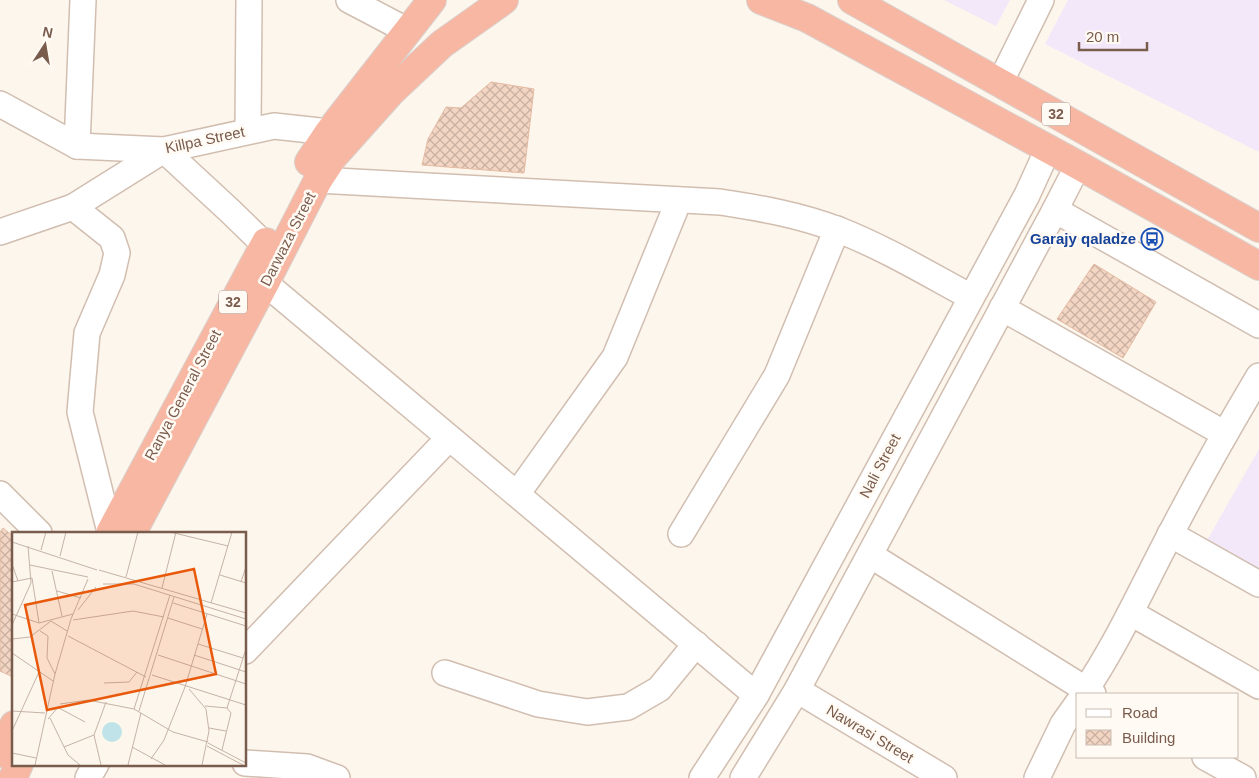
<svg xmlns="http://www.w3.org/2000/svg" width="1259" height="778" font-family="Helvetica,sans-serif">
<defs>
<pattern id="building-cross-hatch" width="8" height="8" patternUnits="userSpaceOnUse" patternTransform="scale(1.25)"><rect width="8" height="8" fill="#f3d5c3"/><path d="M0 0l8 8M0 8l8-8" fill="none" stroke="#cab0a1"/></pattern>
</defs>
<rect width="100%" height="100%" fill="#fdf6ec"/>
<g fill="#f3e8fa">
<polygon points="944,0 1010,0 996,26"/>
<polygon points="1068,0 1259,0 1259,152 1045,44"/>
<polygon points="1259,449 1259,573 1206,542"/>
</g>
<g fill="url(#building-cross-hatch)" stroke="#e6bba3">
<polygon points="491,82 534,89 524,173 422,165 428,139 446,107 461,108"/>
<polygon points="1094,264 1156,302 1123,358 1057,319"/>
<polygon points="3,528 14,537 14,671 11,676 0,671 0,532"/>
</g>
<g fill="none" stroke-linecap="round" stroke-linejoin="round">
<g stroke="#d1beb0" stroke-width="28">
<g id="minor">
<polyline points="349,0 408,31"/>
<polyline points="1000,83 1041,0"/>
<polyline points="0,104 77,146 164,150 274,126 329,132"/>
<polyline points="248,131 249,0"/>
<polyline points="77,146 83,0"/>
<path d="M318,180L720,202C760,208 800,215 839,230C885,248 928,274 971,297"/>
<polyline points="73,207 112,238 117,253 112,275 87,333 80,412 110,532"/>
<polyline points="1055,210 1259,325"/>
<polyline points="0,232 73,207 164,150 230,211 265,245"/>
<polyline points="265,283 756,695"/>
<polyline points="1002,308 1225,434"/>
<polyline points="0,494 39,533"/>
<polyline points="517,494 615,357 679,200"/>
<polyline points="681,534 777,375 837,229"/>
<polyline points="1170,534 1259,584"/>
<polyline points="870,555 1093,694"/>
<polyline points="1131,613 1259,686"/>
<polyline points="245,651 449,438"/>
<polyline points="445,673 538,704 587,712 628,707 659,689 696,644"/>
<polyline points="797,690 944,778"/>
<path d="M1083,694C1117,644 1142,588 1170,535C1198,481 1228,428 1259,376"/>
<polyline points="1205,757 1243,778"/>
<polyline points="245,763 307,767 337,778"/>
<polyline points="88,778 96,764"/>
<polyline points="702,778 756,695 1027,195 1048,149"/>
<polyline points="743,778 797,690 1055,210 1078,165"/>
<polyline points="1037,778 1063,724 1078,703"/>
</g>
</g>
<g stroke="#dad1cd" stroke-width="30">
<g id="highway">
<polyline points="761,0 807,18 1078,165 1259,266"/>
<polyline points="852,0 1259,228"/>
<polyline points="309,162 329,132 432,0"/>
<polyline points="110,533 266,242"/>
<polyline points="132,533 265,283 318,180 333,157 392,91 442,44 504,0"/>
<polyline points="0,753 14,725"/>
<polyline points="13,778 19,764"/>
</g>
</g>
<use href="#minor" stroke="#fff" stroke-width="25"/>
<use href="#highway" stroke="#f7b7a3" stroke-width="28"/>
</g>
<defs>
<g id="bus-ring" transform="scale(1.125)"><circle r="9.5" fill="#fffaf3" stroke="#1a4fb4" stroke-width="1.5"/><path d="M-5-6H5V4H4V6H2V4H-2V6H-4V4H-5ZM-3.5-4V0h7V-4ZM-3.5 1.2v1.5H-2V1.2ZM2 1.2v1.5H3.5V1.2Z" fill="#1a4fb4"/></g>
</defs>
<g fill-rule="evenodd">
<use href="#bus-ring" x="1152" y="239"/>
</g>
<g text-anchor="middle" stroke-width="5" stroke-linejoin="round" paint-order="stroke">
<g fill="#fffaf3" stroke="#a28b7f" stroke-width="1">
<rect x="1042" y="102.5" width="28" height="23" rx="4"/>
<rect x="219" y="290.5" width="28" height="23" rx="4"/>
</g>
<g font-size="14" font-weight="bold" fill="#7a5c4d">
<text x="1056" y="119">32</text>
<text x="233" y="307">32</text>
</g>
<g font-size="15" fill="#7a5c4d" stroke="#fffaf3">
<text transform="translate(205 140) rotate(-12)" y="5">Killpa Street</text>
<text transform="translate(288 239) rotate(-63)" y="5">Darwaza Street</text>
<text transform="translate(183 395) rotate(-62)" y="5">Ranya General Street</text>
<text transform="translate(880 466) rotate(-62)" y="5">Nali Street</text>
<text transform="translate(870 734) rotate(31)" y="5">Nawrasi Street</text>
</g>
<g font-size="15" font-weight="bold" fill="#164399" stroke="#fffaf3" text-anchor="end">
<text x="1136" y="244">Garajy qaladze</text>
</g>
</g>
<g transform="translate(12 532)">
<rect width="234" height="234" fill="#fdf6ec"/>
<path d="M90 200a10 10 0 1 1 20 0a10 10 0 1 1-20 0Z" fill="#bfe3e8"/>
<path fill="none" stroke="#c5b3a7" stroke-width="1" d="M158,0L216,14M0,10L85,38M29,18L34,0M48,24L54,0M0,32L6,49M18,33L76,45M87,38L234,81M40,39L50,84M208,43L234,51M114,45L126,0M0,50L20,46L27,91M229,50L234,35M91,52H122L234,87M150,56L164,0M45,59L69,66M161,71L234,94M199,71L220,0M66,78L84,55M0,82L27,91L61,82M156,86L190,97M61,88L121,79L152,85M0,93L19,51L16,14M28,99L36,104L35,126L43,142M56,104L134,145M0,107L18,105L39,89L55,99M186,112L231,126M0,121L41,149M146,123L234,152M182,123L234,140M140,143L234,173M92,151L117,150L125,140M177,157L194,177L197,199L190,233M48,172L76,168L122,177L161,200L196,210M193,174L215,176M47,176L73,190M122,177L158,63M0,179L33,181M127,179L162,65M38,186L56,223L68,233M36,187L47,174M197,196L214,199M0,199L27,140M196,211L234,231M195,214L231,233M52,215L82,203M120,215L153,233M210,218L219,181L215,176L234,117M0,221L24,226M139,227L152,208L173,155L195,82M23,233L43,142L59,87L76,47M89,233L82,203L94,170M116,233L129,181"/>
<path fill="#e8590c" fill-opacity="0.15" stroke="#e8590c" stroke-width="2.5" d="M182,37L204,142L35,178L13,73Z"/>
<rect width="234" height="234" fill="none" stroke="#7a5c4d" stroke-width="2.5"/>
</g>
<rect x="1076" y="693" width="162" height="65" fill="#fffaf3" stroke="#cabbb1"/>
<rect x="1086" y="709" width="25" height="8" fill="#ffffff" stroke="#cabbb1"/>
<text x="1122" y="718" font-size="15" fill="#7a5c4d">Road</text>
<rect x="1086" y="730" width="25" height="15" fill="url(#building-cross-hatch)" stroke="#cabbb1"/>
<text x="1122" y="743" font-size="15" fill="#7a5c4d">Building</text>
<g transform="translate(45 45) rotate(12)" stroke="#fffaf3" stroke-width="4" paint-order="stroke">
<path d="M0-4L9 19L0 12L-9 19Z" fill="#7a5c4d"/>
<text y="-8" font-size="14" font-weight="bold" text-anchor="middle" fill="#7a5c4d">N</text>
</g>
<path d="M1079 42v8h68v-8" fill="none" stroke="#7a5c4d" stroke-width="2.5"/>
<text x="1086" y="42" font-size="15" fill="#7a5c4d" stroke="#fffaf3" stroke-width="4" paint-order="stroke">20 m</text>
</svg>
